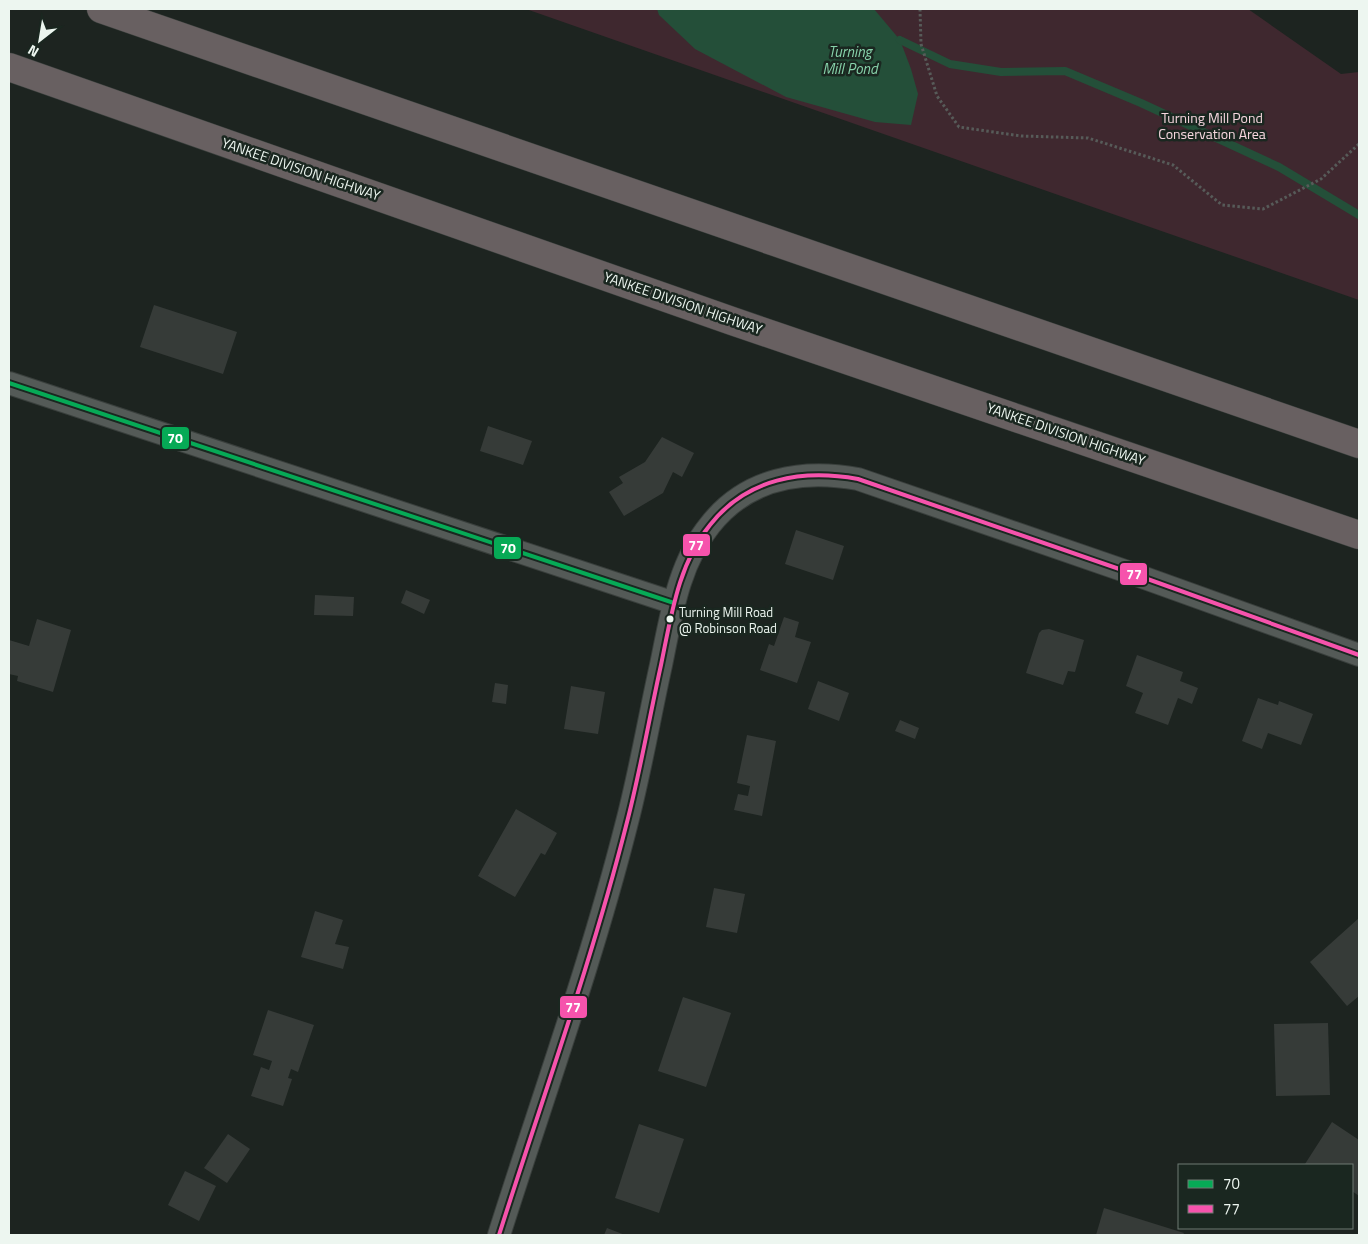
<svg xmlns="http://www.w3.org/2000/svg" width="1368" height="1244" font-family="'Titillium Web',sans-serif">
<rect width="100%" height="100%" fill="#1d2420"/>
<polygon fill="#3f282f" points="526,9 1248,9 1341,74 1359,72 1359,300"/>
<polygon fill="#244f39" points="657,9 874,9 900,40 911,69 918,94 911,125 875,122 786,97 695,49 659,15"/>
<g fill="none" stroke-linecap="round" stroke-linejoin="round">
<polyline stroke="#244f39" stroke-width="8" points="900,40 950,64 1001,72 1065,71 1141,103 1279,167 1359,215"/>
</g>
<g fill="#363b38">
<polygon points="154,305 237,332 223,374 140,347"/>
<polygon points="488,426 532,441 523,465 480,451"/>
<polygon points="662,437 694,453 682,477 673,472 663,493 624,516 609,492 623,483 619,477 645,462"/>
<polygon points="796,530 844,546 833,580 785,564"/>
<polygon points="406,590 430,600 424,614 401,603"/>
<polygon points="315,595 354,597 353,616 314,615"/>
<polygon points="784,617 799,622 795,637 811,642 797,683 760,670 769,644 774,646"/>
<polygon points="37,619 71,630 53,692 17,681 18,676 9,674 9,640 29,646"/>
<polygon points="1049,629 1084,640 1075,672 1068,671 1063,685 1026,673 1039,633 1042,630"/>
<polygon points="1137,655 1183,672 1180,681 1198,688 1192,704 1178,698 1168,725 1135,713 1143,693 1126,686"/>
<polygon points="818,681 849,693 839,721 808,709"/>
<polygon points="495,683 508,685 506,704 492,702"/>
<polygon points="571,686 605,692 598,734 564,729"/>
<polygon points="1258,698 1278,705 1279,701 1313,714 1301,745 1268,733 1262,749 1242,741"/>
<polygon points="900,720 919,728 915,739 895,731"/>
<polygon points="747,735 776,741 762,816 734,810 738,794 748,796 750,786 737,783"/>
<polygon points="516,809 557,833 545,855 541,853 515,897 478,876"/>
<polygon points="714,888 745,894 737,933 706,927"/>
<polygon points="315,911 343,920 335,944 349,947 343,969 301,957"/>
<polygon points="1359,918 1359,996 1347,1006 1310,962"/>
<polygon points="683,997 731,1013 706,1087 658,1071"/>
<polygon points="268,1010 314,1025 298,1072 291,1069 288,1078 292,1079 283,1106 251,1096 261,1067 269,1070 272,1061 253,1055"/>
<polygon points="1328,1023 1330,1095 1276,1096 1274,1024"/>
<polygon points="1332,1122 1359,1140 1359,1196 1352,1191 1352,1165 1305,1164"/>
<polygon points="639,1124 684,1139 659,1213 615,1198"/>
<polygon points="228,1134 250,1149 227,1183 204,1168"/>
<polygon points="185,1171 216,1186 199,1221 168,1205"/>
<polygon points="1104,1208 1184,1233 1183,1235 1096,1235"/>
<polygon points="607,1228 625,1235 604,1235"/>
</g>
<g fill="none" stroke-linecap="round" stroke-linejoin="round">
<g stroke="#393f3c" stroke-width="24">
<g id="street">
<polyline points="9,383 674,603"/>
<path d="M499,1235C542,1099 591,964 626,826C640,773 649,719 661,665C671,617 678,564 710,525C747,478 802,469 858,479L1128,572L1359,655"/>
</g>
</g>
<g stroke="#393f3c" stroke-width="29">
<g id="highway">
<polyline points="101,9 1359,444"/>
<polyline points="9,67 732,321 1359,535"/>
</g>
</g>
<polyline stroke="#575b59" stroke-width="3" stroke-dasharray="2.5 2.5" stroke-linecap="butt" points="920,9 921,44 937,96 959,127 1021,136 1088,138 1173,165 1222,205 1263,209 1321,179 1359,144"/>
<use href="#street" stroke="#545a57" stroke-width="22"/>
<use href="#highway" stroke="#686061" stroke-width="28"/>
<g stroke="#1a2720" stroke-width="8">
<polyline id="bus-1" points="9,383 674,603"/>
</g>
<g stroke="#1a2720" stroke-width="8">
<path id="bus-2" d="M499,1235C542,1099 591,964 626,826C640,773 649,719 661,665C671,617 678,564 710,525C747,478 802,469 858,479L1128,572L1359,655"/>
</g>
<use href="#bus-1" stroke="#06aa56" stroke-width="4"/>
<use href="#bus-2" stroke="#f653ac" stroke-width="4"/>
</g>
<circle fill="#edf6f0" stroke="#1a2720" stroke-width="2" cx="670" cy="619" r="4.5"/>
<g text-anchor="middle" stroke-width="5" stroke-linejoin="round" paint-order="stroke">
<g font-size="13" fill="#edf6f0" stroke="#1a2720" text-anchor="start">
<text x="679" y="617">Turning Mill Road<tspan x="679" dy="16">@ Robinson Road</tspan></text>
</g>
<g font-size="14" fill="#f7d7df" stroke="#1a2720">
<text x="1212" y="123">Turning Mill Pond<tspan x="1212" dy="16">Conservation Area</tspan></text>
</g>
<g font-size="14" fill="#edf6f0" stroke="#1a2720">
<text transform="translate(301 169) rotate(19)" y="5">YANKEE DIVISION HIGHWAY</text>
<text transform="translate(683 303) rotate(19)" y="5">YANKEE DIVISION HIGHWAY</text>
<text transform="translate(1066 434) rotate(19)" y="5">YANKEE DIVISION HIGHWAY</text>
</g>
<g font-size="15" font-style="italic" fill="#87d2aa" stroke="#1a2720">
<text x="850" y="57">Turning<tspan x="850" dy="17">Mill Pond</tspan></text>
</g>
</g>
<g stroke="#1a2720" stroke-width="2">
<rect x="161" y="426" width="29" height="24" rx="5" fill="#06aa56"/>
<rect x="682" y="533" width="29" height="24" rx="5" fill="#f653ac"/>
<rect x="493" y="536" width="29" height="24" rx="5" fill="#06aa56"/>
<rect x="1119" y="562" width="29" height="24" rx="5" fill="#f653ac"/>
<rect x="559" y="995" width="29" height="24" rx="5" fill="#f653ac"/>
</g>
<g font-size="14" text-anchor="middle" font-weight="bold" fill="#fff">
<text x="175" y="443">70</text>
<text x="696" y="550">77</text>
<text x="508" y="553">70</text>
<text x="1134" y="579">77</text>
<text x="573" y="1012">77</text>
</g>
<rect width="1368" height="1244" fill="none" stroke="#edf6f0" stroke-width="20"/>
<rect x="1178" y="1164" width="175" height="65" fill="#1a2720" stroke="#6e7a73"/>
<rect x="1188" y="1180" width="25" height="8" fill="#06aa56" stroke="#6e7a73"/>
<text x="1223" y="1189" font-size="15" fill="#edf6f0">70</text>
<rect x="1188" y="1205" width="25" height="8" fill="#f653ac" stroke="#6e7a73"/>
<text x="1223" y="1214" font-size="15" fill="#edf6f0">77</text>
<g transform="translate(40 40) rotate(211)" stroke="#1a2720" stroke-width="4" paint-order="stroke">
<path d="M0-4L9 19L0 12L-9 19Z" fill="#edf6f0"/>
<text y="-8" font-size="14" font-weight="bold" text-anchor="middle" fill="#edf6f0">N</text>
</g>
</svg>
